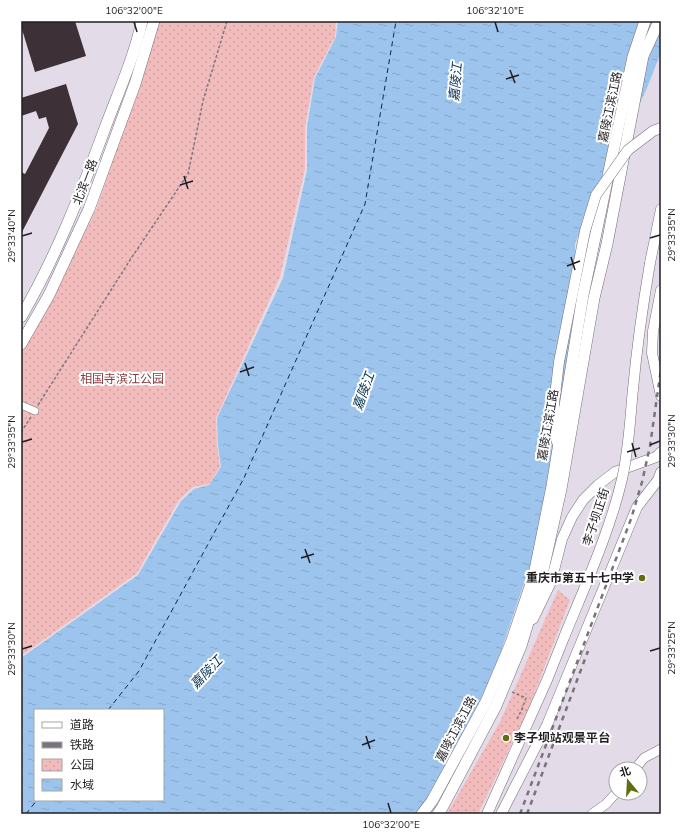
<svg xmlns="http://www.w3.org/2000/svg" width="682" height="835" font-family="Mulish,'Noto Sans SC',sans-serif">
<defs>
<pattern id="park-dots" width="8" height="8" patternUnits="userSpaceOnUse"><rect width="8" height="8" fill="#f2bcbc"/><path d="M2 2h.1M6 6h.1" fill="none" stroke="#cfa1a1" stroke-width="1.8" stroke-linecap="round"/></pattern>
<pattern id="water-ripples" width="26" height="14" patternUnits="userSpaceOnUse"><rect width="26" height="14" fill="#9cc4ec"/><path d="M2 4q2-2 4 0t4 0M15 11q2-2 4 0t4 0" fill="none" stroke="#86a8ca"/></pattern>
</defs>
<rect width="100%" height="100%" fill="#e4dbe9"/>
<g fill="url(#park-dots)">
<polygon points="159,21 336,21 335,37 314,77 305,127 305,169 280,277 216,418 217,446 220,467 209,484 193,487 179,500 137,573 21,656 21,352 53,296 96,210 155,37"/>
<polygon points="558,590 570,600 528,710 478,814 447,814 500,722"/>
</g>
<path fill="url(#water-ripples)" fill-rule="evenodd" d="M338,21H661V52L647,88L575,243L576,431L506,636L470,751L421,814H21V658L138,575L181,501L194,489L209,485L221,467L218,446L217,418L283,278L307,170V127L315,78L336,37ZM35,710H163V800H35Z"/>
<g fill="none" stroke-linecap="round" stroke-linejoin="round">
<g stroke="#012e52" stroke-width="1" stroke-dasharray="5 4" stroke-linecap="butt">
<polyline points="108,710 139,671 244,478 365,204 396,21"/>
<polyline points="26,814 37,800"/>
</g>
</g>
<g fill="#3d3037">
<polygon points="21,21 75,21 86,56 35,72 21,26"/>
<polygon points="66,84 78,124 21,234 21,172 25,174 49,128 46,117 39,119 36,111 21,116 21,98"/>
</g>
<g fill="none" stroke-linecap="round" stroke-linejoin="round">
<g stroke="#776f7b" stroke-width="8">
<polyline id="minor" points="21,405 35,411"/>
</g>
<g stroke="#776f7b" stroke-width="10">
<g id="tertiary">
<polyline points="635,769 644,758 661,749"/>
<polyline points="592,814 606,804 616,793"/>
</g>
</g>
<g stroke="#776f7b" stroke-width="11">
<g id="secondary">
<polyline points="650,263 661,209"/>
<polyline points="661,290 653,331 652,353 661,396"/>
<polyline points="557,442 554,404 559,362 585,231"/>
<polyline points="533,619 551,582 562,539 572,517 583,500 598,485 615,472 656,457 661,452"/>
<polyline points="487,814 547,680 565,635"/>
<polyline points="501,814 547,725 637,507 658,480 661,472"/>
</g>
</g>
<g stroke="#776f7b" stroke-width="12">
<g id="primary">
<path d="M21,317C56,257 81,193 105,128C118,93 134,58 142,21"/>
<polyline points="21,344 49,295 89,209 135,84 154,21"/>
<polyline points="422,814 432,801 486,702 511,643 534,575 552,486 583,295 633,57 645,21"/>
<polyline points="438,814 442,808 496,706 521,646 541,579 561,489 594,298 607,244 643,56 659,21"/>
</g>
</g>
<g stroke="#7d7781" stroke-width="1.5" stroke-dasharray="3 2" stroke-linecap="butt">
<polyline points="38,405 132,257 188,174 203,101 227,21"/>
<polyline points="21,432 31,417"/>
<polyline points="512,692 526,698 522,709 524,710"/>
<polyline points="517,719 522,709"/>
</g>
<use href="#minor" stroke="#fff" stroke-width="7"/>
<use href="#tertiary" stroke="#fff" stroke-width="9"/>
<use href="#secondary" stroke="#fff" stroke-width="10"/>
<use href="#primary" stroke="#fff" stroke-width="11"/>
<g stroke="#79737c" stroke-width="2.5" stroke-dasharray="5 5" stroke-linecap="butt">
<polyline points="520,814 631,519 642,482 650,446 661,369"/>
<polyline points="527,814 588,651"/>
</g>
<g stroke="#776f7b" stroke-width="11" stroke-linecap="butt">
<g id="secondary-bridge">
<polyline points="585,231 596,195 628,150 653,131 661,128"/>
<path d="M565,635C585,586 610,531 622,479C629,449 630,419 633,389C637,346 643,304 650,263"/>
</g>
</g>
<use href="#secondary-bridge" stroke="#fff" stroke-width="10"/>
</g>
<path fill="none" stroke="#211e23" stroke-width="1.5" d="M134,22L137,32M495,22L498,32M510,70L515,83M506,79L519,75M184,176L188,189M180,185L193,181M22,236L32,233M650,238L660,235M571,257L575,270M567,266L580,261M245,363L249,376M240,372L254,367M22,442L32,439M632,443L636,457M650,445L660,441M627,452L640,448M305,549L310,563M301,558L314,554M22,649L32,646M650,651L660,648M366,736L370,749M362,745L375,740M388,803L391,813"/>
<g fill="#646c12" stroke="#fff" stroke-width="1.5">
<circle cx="642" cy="578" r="4"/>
<circle cx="506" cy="738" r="4"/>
</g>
<g text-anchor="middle" stroke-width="4" stroke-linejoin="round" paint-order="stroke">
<g font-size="12" fill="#211e23" stroke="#fff">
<text transform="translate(610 107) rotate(-78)" y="4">嘉陵江滨江路</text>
<text transform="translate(85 182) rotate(-69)" y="4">北滨一路</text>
<text transform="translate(548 425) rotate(-80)" y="4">嘉陵江滨江路</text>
<text transform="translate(596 517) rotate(-72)" y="4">李子坝正街</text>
<text transform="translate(456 729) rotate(-62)" y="4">嘉陵江滨江路</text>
</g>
<g font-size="12" fill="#863c41" stroke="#fff">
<text x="122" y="383">相国寺滨江公园</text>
</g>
<g font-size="12" font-weight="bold" fill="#211e23" stroke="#fff" text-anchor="end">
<text x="634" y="582">重庆市第五十七中学</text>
<text x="514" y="742" text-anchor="start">李子坝站观景平台</text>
</g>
<g font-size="13" font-style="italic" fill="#012e52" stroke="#fff">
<text transform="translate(455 82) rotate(-85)" y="5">嘉陵江</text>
<text transform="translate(363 391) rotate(-70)" y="5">嘉陵江</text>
<text transform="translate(206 672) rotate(-46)" y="5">嘉陵江</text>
</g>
</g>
<rect width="682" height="835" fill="none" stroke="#ffffff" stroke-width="44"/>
<rect x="34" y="709" width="130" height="92" fill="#ffffff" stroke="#a6a5a7"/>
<rect x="42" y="722" width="20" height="6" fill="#ffffff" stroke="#a6a5a7"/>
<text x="70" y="729" font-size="12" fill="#211e23">道路</text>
<rect x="42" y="742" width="20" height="6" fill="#79737c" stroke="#a6a5a7"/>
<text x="70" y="749" font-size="12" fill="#211e23">铁路</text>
<rect x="42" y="759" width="20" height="12" fill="url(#park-dots)" stroke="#a6a5a7"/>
<text x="70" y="769" font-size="12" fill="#211e23">公园</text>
<rect x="42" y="779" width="20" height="12" fill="url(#water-ripples)" stroke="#a6a5a7"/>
<text x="70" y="789" font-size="12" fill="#211e23">水域</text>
<g transform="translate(628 781) rotate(342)"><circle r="19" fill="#ffffff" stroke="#a6a5a7"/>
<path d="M0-3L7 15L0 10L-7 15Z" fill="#646c12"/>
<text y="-6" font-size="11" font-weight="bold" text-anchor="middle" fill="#211e23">北</text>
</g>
<rect x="22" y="22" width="638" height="791" fill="none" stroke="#211e23" stroke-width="1.5"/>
<g font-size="10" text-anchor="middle" fill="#211e23">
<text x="134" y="14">106°32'00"E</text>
<text x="495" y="14">106°32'10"E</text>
<text transform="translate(671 235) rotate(-90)" y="4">29°33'35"N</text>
<text transform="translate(11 236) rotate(-90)" y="4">29°33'40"N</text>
<text transform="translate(671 441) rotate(-90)" y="4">29°33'30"N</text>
<text transform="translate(11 442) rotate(-90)" y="4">29°33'35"N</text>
<text transform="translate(671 648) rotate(-90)" y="4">29°33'25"N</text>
<text transform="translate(11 649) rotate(-90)" y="4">29°33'30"N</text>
<text x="391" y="828">106°32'00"E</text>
</g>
</svg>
